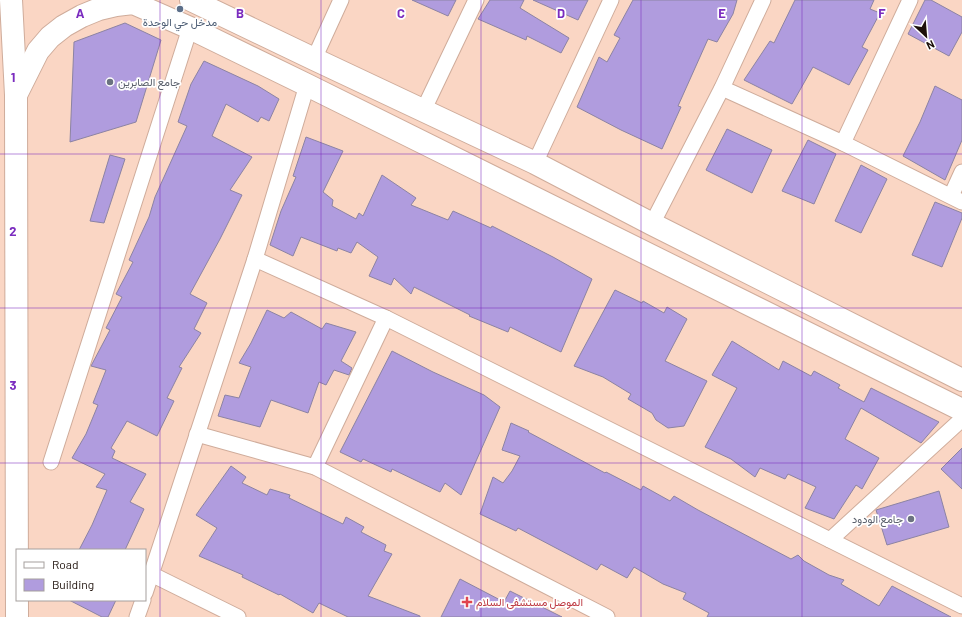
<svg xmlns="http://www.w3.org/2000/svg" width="962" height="617" font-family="Barlow,Vazirmatn,sans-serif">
<rect width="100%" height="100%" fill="#fad6c4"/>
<g fill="#b09cde" stroke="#8c83a3">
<polygon points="412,0 456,0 448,16"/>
<polygon points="490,0 524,0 520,8 569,38 561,53 527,36 526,40 478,19"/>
<polygon points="533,0 588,0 578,20"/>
<polygon points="633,0 737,0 733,14 717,42 708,39 678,106 681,107 662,149 621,130 577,107 599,57 607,62 620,38 614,35"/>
<polygon points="795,0 874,0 870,9 880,13 862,47 868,50 849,85 813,67 792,104 744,80 770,41 774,43"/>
<polygon points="925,0 931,0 962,17 962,32 949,56 908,34"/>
<polygon points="125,23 161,40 136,122 70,142 74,42"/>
<polygon points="204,61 258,86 279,99 269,121 261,117 258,122 226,104 212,136 252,157 230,190 242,195 220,239 190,294 207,303 194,329 201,333 179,367 182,368 167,398 174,401 157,436 127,421 111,448 115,451 112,458 146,474 130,502 144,509 125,550 79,550 92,525 107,490 96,487 105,474 72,458 86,434 98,405 93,403 106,370 91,366 110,330 106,328 122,297 116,294 133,262 129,260 149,217 155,197 187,126 178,122 191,84"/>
<polygon points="935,86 962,100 962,140 945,180 903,156 920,122"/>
<polygon points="727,129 772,150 752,193 706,170"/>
<polygon points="306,137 343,151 323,192 333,200 332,206 356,219 359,213 363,216 382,175 416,198 411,205 448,220 453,211 491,228 492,226 553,257 592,279 561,352 510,327 508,332 469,316 470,315 414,287 411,294 394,278 391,285 369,276 378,257 357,242 351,253 338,248 337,251 301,237 293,256 270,245 281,211 296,177 293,176"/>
<polygon points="808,140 836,154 814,204 782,191"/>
<polygon points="110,155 125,159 104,223 90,221"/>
<polygon points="861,165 887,179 861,233 835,221"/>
<polygon points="935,202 962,213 962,218 942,267 912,255"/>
<polygon points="615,290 642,303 643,301 664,313 667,307 687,319 665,361 707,381 684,426 668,428 656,420 652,413 628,399 631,394 603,377 574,366"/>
<polygon points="267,310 284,318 291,312 322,329 326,323 356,332 341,361 352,368 349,375 334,370 326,385 319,382 308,413 271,400 260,427 218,416 225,395 239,398 251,367 239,363 251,343"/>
<polygon points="732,341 779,370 783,361 811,376 814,371 840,385 838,388 864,402 871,388 939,422 921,443 861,408 845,439 879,458 862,489 856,485 834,519 805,508 816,487 788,474 785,479 760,468 755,477 731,459 705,447 737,388 712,375"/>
<polygon points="392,351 433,372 484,395 500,407 461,495 445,483 440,492 392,469 391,472 363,459 361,462 340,452"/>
<polygon points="511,423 529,431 528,432 605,473 606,472 641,490 643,486 670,501 674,496 698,510 791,559 798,555 804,561 829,575 844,580 841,584 879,606 892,586 951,617 707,617 709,613 683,599 686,593 663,584 634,567 627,578 601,564 597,570 573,557 518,528 516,531 480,514 493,477 503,483 512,471 520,456 502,450"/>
<polygon points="962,448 962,489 941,469"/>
<polygon points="231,466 246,477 242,483 267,495 270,489 290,495 289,498 343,524 346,517 364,527 361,532 386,545 384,551 392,554 368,596 420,616 420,617 348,617 319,603 313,613 280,594 279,595 242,577 243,575 199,556 217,528 196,515"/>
<polygon points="939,491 949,527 887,545 876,510"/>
<polygon points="460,579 504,602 510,591 562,617 441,617"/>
<polygon points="69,600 116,600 108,617 102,617"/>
</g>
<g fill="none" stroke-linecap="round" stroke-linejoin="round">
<g stroke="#cfac9b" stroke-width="17">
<g id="street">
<polyline points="314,59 341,0"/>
<polyline points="722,88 843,143 962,202"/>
<polyline points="423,111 476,0"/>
<polyline points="843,143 910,0"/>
<polyline points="535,163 611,0"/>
<polyline points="951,196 962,172"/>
<polyline points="652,224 722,88 763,0"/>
<polyline points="255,259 386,318 962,606"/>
<polyline points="197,434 315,467 607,617"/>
<polyline points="51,462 190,28"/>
<polyline points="315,467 386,318"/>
<polyline points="830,540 962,419"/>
<polyline points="151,574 238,617"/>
<polyline points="145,593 255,259 307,85"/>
<polyline points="137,617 143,600"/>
</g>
</g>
<g stroke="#cfac9b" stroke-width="24">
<g id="primary">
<polyline points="191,0 314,59 535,163 652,224 962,380"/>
<polyline points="16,95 38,51 50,37 64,26 82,16 99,9 116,5 133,3 190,28 307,85 962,410"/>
</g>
</g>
<g stroke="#cfac9b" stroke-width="24">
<polyline id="highway" points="11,0 16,95 17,617"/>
</g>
<use href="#street" stroke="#fff" stroke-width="15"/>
<use href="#primary" stroke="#fff" stroke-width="22"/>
<use href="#highway" stroke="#fff" stroke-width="22"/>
</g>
<path fill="none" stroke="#7b2cbf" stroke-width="1" stroke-opacity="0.55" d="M160,0V617M321,0V617M481,0V617M641,0V617M802,0V617M0,154H962M0,308H962M0,463H962"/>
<circle fill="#5c6f8a" stroke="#fff" stroke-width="1.5" cx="180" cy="9" r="4"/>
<g fill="#6b7280" stroke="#fff" stroke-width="1.5">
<circle cx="110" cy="82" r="4"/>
<circle cx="911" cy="519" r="4"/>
</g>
<path fill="#e0444e" stroke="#fff" stroke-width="1.5" d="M465 596h4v4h4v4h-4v4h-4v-4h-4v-4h4z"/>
<g text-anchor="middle" stroke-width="3.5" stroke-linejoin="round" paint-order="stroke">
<g font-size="11" fill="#4e5e75" stroke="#fff">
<text x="180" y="26">مدخل حي الوحدة</text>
</g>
<g font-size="11" fill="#5b616d" stroke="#fff" text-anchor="start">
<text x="118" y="86">جامع الصابرين</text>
<text x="903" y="523" text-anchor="end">جامع الودود</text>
</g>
<g font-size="11" fill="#be3a42" stroke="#fff" text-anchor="start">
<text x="476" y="606">الموصل مستشفى السلام</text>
</g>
</g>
<g font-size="13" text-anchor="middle" font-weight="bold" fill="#7b2cbf" stroke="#fff" stroke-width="3.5" stroke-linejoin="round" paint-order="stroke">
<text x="80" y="18">A</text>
<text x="240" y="18">B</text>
<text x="401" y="18">C</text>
<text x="561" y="18">D</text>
<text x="722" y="18">E</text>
<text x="882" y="18">F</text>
<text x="13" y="82">1</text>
<text x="13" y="236">2</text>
<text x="13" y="390">3</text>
</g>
<rect x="16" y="549" width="130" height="52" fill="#ffffff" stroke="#a59f9d"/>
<rect x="24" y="562" width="20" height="6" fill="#ffffff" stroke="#a59f9d"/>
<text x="52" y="569" font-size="12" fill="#1d100a">Road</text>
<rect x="24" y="579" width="20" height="12" fill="#b09cde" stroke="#a59f9d"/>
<text x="52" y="589" font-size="12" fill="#1d100a">Building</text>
<g transform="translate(926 36) rotate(154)" stroke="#ffffff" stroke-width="3" paint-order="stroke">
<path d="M0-3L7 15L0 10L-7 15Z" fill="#1d100a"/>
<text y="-6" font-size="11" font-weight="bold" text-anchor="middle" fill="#1d100a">N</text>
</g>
</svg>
